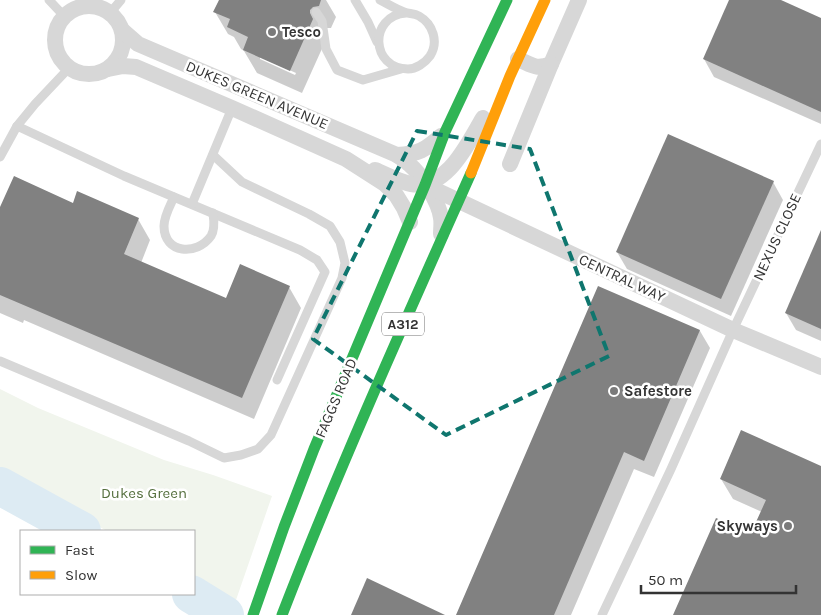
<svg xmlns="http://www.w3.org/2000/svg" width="821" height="615" font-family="Karla,sans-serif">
<rect width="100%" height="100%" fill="#fff"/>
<polygon fill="#f1f5ed" points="0,389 38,408 164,460 213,475 272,496 236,600 194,578 194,531 107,531 0,473"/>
<g fill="#0003" fill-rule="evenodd">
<path d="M220,0H326L336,17L331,28H326L325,42L302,93L257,73L244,51L241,49L234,37L228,34L215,12ZM260,57L296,73L295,75L260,59Z"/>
<polygon points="730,0 778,0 821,19 821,124 714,77 704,59"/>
<polygon points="773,182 783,200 731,316 627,269 617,252"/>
<polygon points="73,204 138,219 150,240 141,263 226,299 289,287 301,308 254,419 24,320 23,323 0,313 0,210"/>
<polygon points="821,233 821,341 796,330 786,313"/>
<polygon points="599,288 700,331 710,348 654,477 634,469 571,615 458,615"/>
<polygon points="821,467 821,615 675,615 751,535 762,512 733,499 721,479"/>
</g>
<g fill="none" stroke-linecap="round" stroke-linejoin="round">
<g stroke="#ddebf3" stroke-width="38">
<polyline points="0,486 82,531"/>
<polyline points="191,594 225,615"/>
</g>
</g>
<g fill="#818181">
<polygon points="219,0 321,0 319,6 313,7 310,10 310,13 313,19 290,71 243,50 248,37 227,27 230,19 213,12"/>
<polygon points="729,0 781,0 821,18 821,112 703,59"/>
<polygon points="668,134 774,181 721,299 616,252"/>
<polygon points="14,176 73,203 77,191 139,218 124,254 226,298 240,264 290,286 242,398 0,295 0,207"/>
<polygon points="821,230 821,329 785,313"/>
<polygon points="598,286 700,330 644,461 624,452 554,615 456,615"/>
<polygon points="741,430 821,466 821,615 673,615 716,518 751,533 766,500 720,479"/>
<polygon points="367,578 445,615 351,615"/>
</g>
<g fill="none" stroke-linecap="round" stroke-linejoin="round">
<g stroke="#d7d7d7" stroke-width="9">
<polyline points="49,0 64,16"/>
<polyline points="355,0 368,22 377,42"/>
<path d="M380,0C388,4 396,9 404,12C409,14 414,13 419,16C433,24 439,42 430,56C425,63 416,69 408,69C371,69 368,16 406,13"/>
<polyline points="316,12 322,21 326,49 337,70 363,80 401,69"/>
<polyline points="110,13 121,0"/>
<polyline points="17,126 124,176 300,250 317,260 325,272 277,380"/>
<polyline points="0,157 17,126 35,104 69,68"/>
<path d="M174,197C170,206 164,216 164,226C164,254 197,256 211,236C215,230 214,220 213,213"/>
<polyline points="192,204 232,108"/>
<polyline points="0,361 189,441 224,458 241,455 258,449 271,435 342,278 345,263 340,242 330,226 309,214 242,182 213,155"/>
<polyline points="602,615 671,469 733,330 821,144"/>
</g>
<g stroke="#d7d7d7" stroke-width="16">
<circle cx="89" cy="40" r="34"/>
<path d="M122,30L138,44L397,155C401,158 406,161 409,164C422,175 439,202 441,218C442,223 441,229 441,234"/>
<path d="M518,59C532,65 535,70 551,64L579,0"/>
<polyline points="108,69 123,66 136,67 232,108 346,159 385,184 396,195 404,208 410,222"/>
<path d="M397,155C419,154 425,150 441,136"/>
<polyline points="510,164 551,64"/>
<path d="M375,170C387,175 399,182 411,184C447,190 468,143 483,118"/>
<polyline points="425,185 733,330 821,367"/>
</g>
<g stroke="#30b455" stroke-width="11">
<polyline points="253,615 284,527 314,449 425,185 445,132 507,0"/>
<path d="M282,615C340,465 406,319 471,173"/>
</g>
<polyline stroke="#ff9f0a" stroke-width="11" points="471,173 510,76 545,0"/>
</g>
<path fill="none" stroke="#0f766e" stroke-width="4" stroke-dasharray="10 6" stroke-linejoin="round" d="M417,131L530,149L609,356L446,435L313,339Z"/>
<g fill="#7a7a7a" stroke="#fff" stroke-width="2">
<circle cx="272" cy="32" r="5"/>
<circle cx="614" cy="391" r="5"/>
<circle cx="788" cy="526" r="5"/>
</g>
<g text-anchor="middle" stroke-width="5" stroke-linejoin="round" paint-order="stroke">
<rect fill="#fff" stroke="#707070" stroke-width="1" x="382" y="312.5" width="42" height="23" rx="4"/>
<g font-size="14" font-weight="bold" fill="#333">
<text x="403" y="329">A312</text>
</g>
<g font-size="15" font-weight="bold" fill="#333" stroke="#fff" text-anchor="start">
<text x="282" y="37">Tesco</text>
<text x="624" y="396">Safestore</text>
<text x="778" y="531" text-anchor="end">Skyways</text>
</g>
<g font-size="15" fill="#333" stroke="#fff">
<text transform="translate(257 95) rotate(23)" y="5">DUKES GREEN AVENUE</text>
<text transform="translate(777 237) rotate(-65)" y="5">NEXUS CLOSE</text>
<text transform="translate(622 278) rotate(25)" y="5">CENTRAL WAY</text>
<text transform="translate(336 398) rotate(-67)" y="5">FAGGS ROAD</text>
</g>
<g font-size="15" fill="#56703f" stroke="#fff">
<text x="144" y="498">Dukes Green</text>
</g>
</g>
<rect x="20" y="530" width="175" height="65" fill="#ffffff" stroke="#adadad"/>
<rect x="30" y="546" width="25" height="8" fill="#30b455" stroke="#adadad"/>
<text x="65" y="555" font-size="15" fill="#333333">Fast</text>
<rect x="30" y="571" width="25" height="8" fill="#ff9f0a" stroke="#adadad"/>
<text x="65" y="580" font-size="15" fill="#333333">Slow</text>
<path d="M641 585v8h155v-8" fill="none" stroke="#333333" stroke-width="2.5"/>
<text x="648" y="585" font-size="15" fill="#333333" stroke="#ffffff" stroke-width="4" paint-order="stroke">50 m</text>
</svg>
